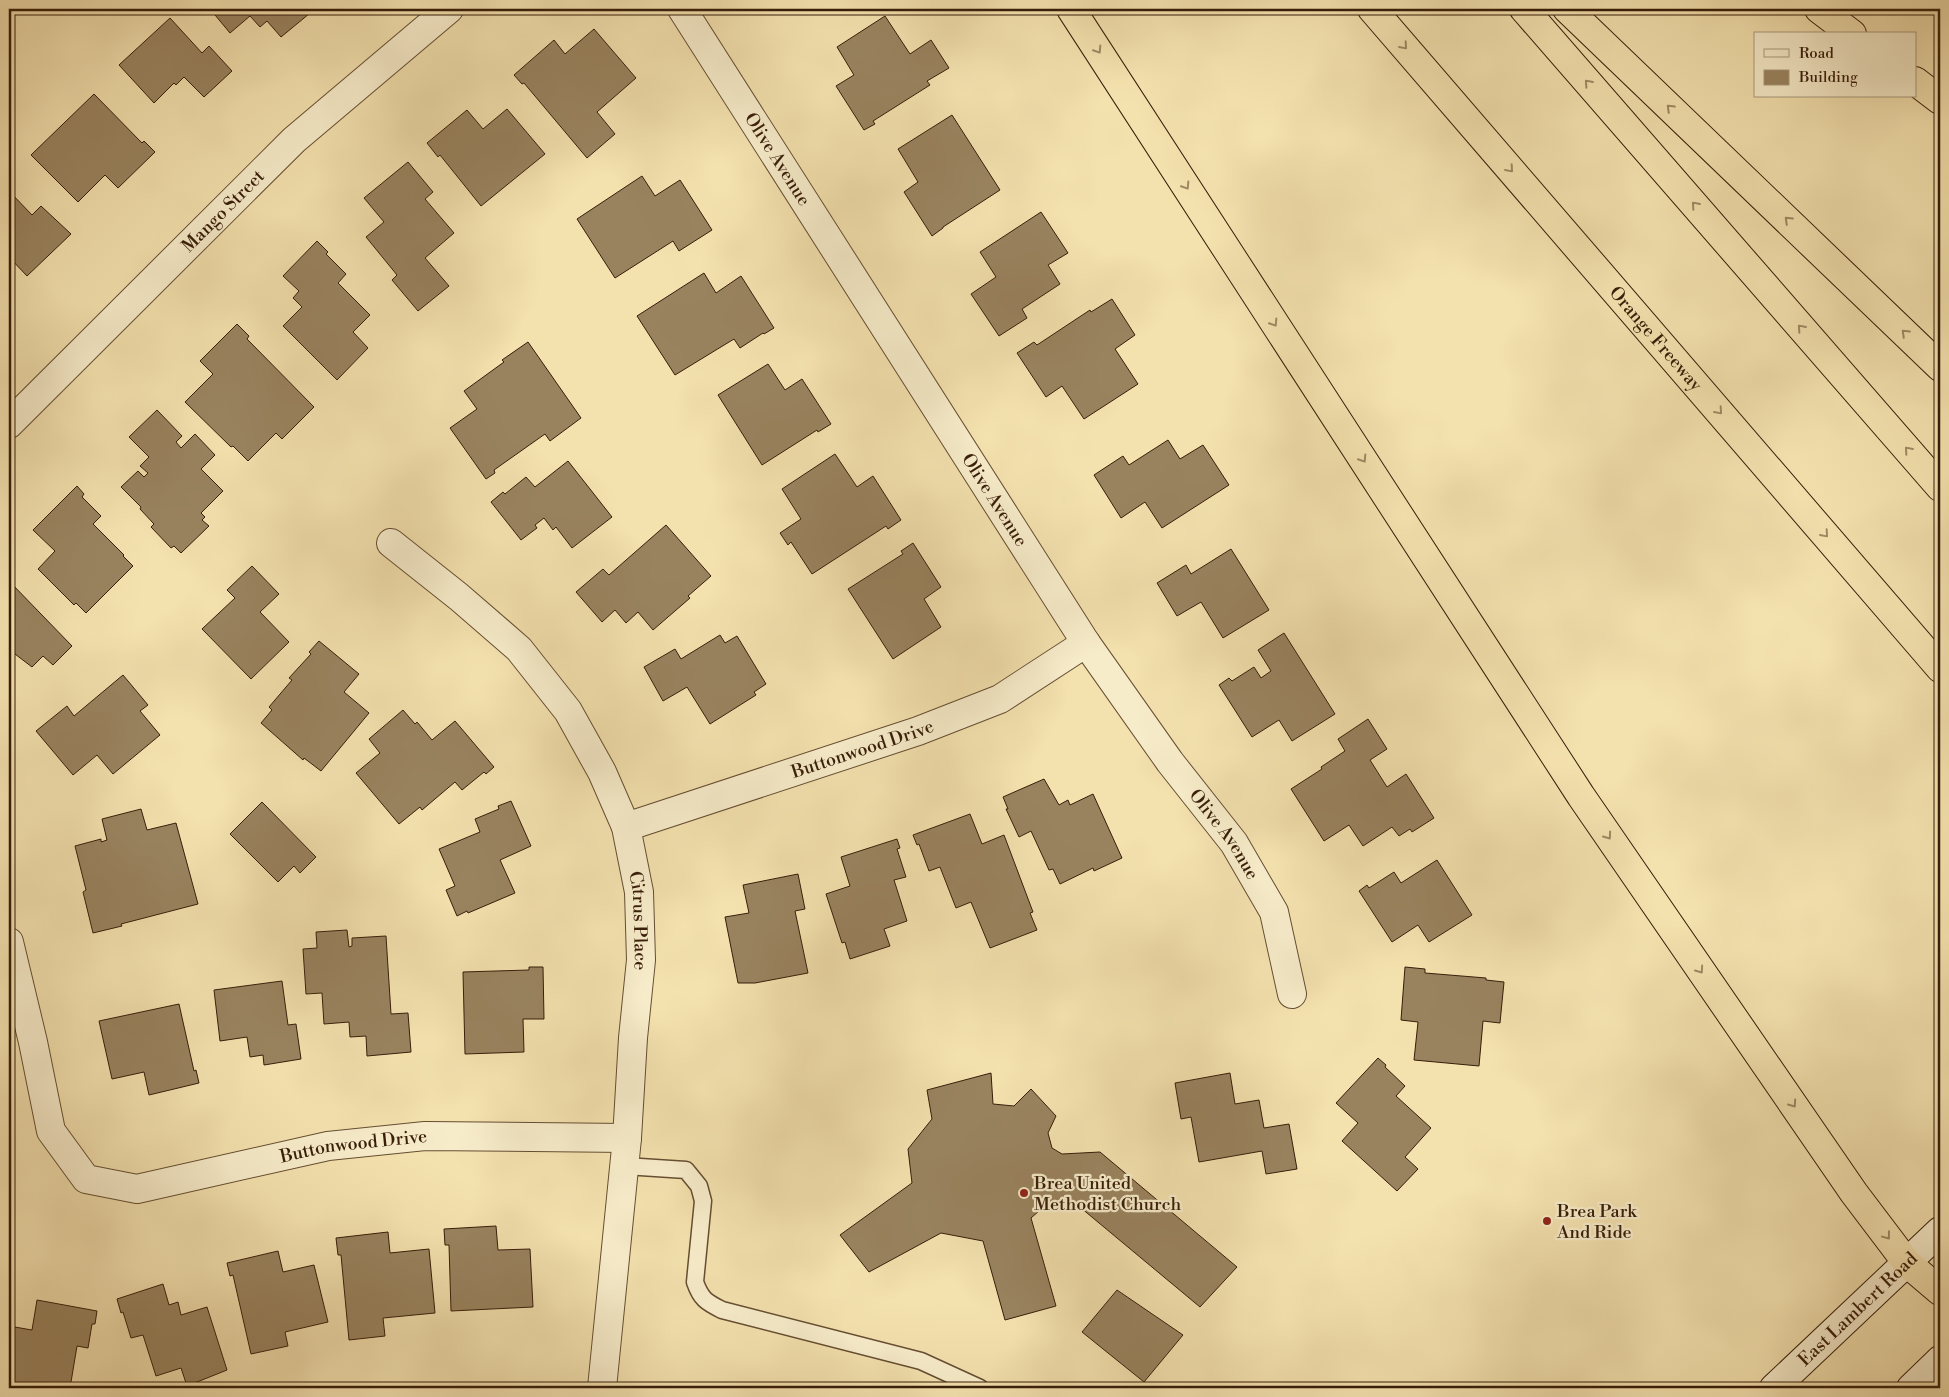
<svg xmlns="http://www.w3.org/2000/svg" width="1949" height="1397" font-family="'Libre Bodoni',serif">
<rect width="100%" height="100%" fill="#f3e1ae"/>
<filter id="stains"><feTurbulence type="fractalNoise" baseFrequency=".004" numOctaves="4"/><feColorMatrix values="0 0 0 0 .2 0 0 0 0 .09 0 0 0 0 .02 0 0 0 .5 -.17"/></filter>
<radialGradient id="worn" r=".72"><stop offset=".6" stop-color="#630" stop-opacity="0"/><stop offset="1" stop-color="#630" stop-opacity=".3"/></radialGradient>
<g fill="#99835f" stroke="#371d09">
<polygon points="210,9 315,9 281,37 267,21 260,27 250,16 230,33"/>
<polygon points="885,16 910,54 931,40 949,68 927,81 930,85 873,121 875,124 864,130 836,86 854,75 837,47"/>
<polygon points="170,18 202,53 209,46 232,71 204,97 184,77 176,85 174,83 154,103 119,65"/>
<polygon points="594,29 636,78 597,112 615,134 587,158 524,83 522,84 514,75 554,40 565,54"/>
<polygon points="94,94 142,143 144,141 155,152 118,188 105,175 78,202 31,155"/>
<polygon points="507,109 545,154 481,206 440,155 438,157 427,143 467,110 483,129"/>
<polygon points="952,115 1000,190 943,227 943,228 932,236 904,192 918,182 898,149"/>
<polygon points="408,162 433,192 425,199 454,233 425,258 449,286 418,311 392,280 397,275 366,237 384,222 364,198"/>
<polygon points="642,176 655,196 680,180 712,230 679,251 673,241 615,278 577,219"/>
<polygon points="9,191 32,215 41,206 71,234 27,276 9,257"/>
<polygon points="1041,212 1068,253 1048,265 1060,284 1022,309 1027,318 999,336 971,294 996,277 980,252"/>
<polygon points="317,241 328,252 326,254 346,274 338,283 370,315 353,332 368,348 337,380 283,326 302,307 293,298 299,291 283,276"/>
<polygon points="704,273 716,293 741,276 774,328 764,334 763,333 740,348 734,339 675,375 637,316"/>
<polygon points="1112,299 1135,335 1115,349 1138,384 1084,419 1062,386 1046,397 1017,353 1034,342 1037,345 1090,310 1091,312"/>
<polygon points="237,324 249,336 247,339 314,407 282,439 276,433 248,461 233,446 231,447 185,402 213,374 200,361"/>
<polygon points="528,342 581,418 550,441 545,434 494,470 495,473 486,479 450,428 477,409 464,391 504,362 502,360"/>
<polygon points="768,364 785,390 802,379 831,424 818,432 817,430 762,465 718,395"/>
<polygon points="157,410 182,436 176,442 181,448 195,434 215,455 201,469 223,491 201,513 205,517 202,520 209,526 181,553 174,546 171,548 151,527 154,524 140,509 141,507 121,487 138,471 144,477 148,473 140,466 149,457 129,437"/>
<polygon points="1168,440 1180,459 1203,445 1229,485 1162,528 1145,502 1121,518 1094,475 1123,456 1129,465"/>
<polygon points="835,454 857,487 873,476 901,520 888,529 886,526 812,574 791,542 788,545 780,533 801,519 782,489"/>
<polygon points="568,461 612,517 572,548 556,527 553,530 544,518 535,525 537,528 521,540 491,502 503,492 505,494 526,477 535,487"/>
<polygon points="77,486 84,494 82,497 101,516 93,524 124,555 123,556 133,566 86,613 76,603 74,605 38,569 55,551 33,530"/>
<polygon points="666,525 711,576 688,596 690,598 653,630 638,612 626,623 615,610 602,622 576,592 603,569 609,575"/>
<polygon points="913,543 941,587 924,599 941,627 893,659 848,589 903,554 901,551"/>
<polygon points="1231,549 1269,610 1223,638 1201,602 1177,616 1157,583 1186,565 1191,574"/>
<polygon points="252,566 279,594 260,612 289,642 251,679 202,629 235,598 227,590"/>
<polygon points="9,581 72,646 53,665 43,656 32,667 15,654 9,660"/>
<polygon points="1284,633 1335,714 1292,741 1279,720 1252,737 1219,685 1229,678 1232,681 1254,667 1261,678 1271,671 1258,650"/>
<polygon points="720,635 725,643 737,636 766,684 754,692 756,695 710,724 687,687 663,701 644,667 675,649 681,659"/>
<polygon points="319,641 359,674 344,692 369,713 321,771 304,758 303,760 261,723 272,710 269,707 292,680 289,678 311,654 309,652"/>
<polygon points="123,675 148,705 140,711 160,735 113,774 97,755 73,775 36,731 67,706 74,716"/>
<polygon points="403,710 415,724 417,722 432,740 455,721 494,767 486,774 484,772 462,790 455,782 422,810 420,807 399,824 356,773 380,753 369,739"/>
<polygon points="1368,719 1387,749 1370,760 1387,787 1406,774 1434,818 1412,832 1410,829 1399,836 1392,827 1363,846 1349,825 1324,841 1291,789 1322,769 1321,767 1345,751 1338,739"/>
<polygon points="1044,779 1059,805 1068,800 1070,805 1093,794 1122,858 1094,871 1093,868 1060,884 1053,869 1049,870 1031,831 1019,837 1006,809 1008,809 1003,797"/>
<polygon points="511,801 531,846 500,860 515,893 468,913 467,911 457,916 446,890 455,886 439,849 480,832 475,819 499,809 498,806"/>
<polygon points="262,802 316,857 300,873 294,866 278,882 230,834"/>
<polygon points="141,809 147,830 176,823 198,904 121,924 122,926 93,933 83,892 86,890 75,846 101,839 101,842 107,840 102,819"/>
<polygon points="970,814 982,844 1004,835 1033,912 1030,913 1037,930 990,948 971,902 956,908 940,867 929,871 919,844 917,845 913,835"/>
<polygon points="897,839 900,848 897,849 906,877 894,880 907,921 884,929 890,946 850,959 845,942 842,943 826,894 850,886 841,857"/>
<polygon points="1437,860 1472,915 1429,942 1418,925 1392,942 1359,891 1367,885 1369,888 1394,872 1401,883"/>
<polygon points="798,874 805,909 795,911 808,973 755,983 738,983 725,917 749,913 743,885"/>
<polygon points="347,930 349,947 352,946 352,938 386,936 391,1014 408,1013 411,1052 367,1056 366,1036 350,1037 349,1022 324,1024 322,993 306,994 303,949 317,948 316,932"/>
<polygon points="529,967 543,967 544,1019 523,1019 524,1052 465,1054 463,972 529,970"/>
<polygon points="1405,967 1425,969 1425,973 1486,978 1486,980 1504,982 1500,1023 1483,1021 1479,1066 1414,1060 1418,1022 1401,1020"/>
<polygon points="282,981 288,1025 296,1024 301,1059 264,1065 263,1055 250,1057 247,1037 220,1041 214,990"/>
<polygon points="179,1004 194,1071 196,1070 199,1083 149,1095 144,1072 112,1079 99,1021"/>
<polygon points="1378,1058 1386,1065 1385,1067 1405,1086 1396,1096 1431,1128 1405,1157 1418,1169 1397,1191 1342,1141 1358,1123 1336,1103"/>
<polygon points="991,1073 993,1104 1014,1106 1031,1089 1056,1116 1048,1133 1052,1148 1062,1154 1100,1152 1237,1267 1200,1307 1075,1203 1048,1203 1031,1218 1056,1306 1005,1320 983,1241 941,1233 869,1272 840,1235 912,1183 908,1149 932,1119 927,1090"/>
<polygon points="1230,1073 1235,1104 1259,1100 1264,1128 1289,1124 1297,1169 1266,1174 1262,1151 1199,1162 1191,1117 1181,1119 1175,1083"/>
<polygon points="496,1226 498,1250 530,1249 533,1307 451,1311 449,1245 445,1245 444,1229"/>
<polygon points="388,1232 390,1253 429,1249 435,1313 383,1318 385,1336 349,1340 341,1255 338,1255 336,1238"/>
<polygon points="278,1251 283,1272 314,1265 328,1322 285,1332 288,1346 251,1354 233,1275 230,1276 227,1263"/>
<polygon points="163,1284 169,1305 178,1302 181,1315 207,1307 227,1370 187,1386 181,1368 156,1376 143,1335 131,1338 123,1312 121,1313 117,1299"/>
<polygon points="1117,1290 1183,1335 1144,1382 1082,1332"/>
<polygon points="37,1300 97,1311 95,1324 92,1324 88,1348 77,1346 70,1388 47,1388 9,1382 9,1326 32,1330"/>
</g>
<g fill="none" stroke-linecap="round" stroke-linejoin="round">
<g stroke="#664e32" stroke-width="19">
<path id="service" d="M625,1166L686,1170L699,1186L703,1201L695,1282C701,1299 706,1302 722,1310L921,1361L980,1388"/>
</g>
<g stroke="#664e32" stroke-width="30">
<g id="minor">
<path id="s1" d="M682,9L1086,643L1170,762L1234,843L1274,912L1292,994"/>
<path id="s2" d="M9,424L294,140L449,9"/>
<path id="s3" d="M391,543L459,597L519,649L568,711L602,772L626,827L639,892L641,960L633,1038L627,1138L602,1388"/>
<path id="s4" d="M626,827L918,731L1000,699L1086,643"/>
<path id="s5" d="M9,942L33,1042L51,1131L86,1179L137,1189L328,1146L425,1136L627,1138"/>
</g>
</g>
<g stroke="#371d09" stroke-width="30">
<g id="secondary">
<path id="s6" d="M1774,1388L1940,1231"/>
<polyline points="1911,1388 1940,1360"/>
</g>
</g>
<g stroke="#371d09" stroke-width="30">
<g id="motorway">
<polyline points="1071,9 1581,796 1854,1193 1907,1263 1940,1291"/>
<path id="s7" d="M1372,9L1940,668"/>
<polyline points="1524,9 1940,487"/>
<polyline points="1567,9 1940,367"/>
<polyline points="1819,9 1852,34"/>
<polyline points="1915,81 1940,100"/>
</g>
</g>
<use href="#service" stroke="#f7ecca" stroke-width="16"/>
<use href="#minor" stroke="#f7ecca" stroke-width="28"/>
<use href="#secondary" stroke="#f7ecca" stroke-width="28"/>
<use href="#motorway" stroke="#f3e1ae" stroke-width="28"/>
</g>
<defs><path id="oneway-chevron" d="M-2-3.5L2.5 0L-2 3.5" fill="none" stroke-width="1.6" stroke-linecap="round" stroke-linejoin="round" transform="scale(1.25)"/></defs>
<g stroke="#9e8964">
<use href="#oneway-chevron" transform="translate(1404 46) rotate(49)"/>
<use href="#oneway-chevron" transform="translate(1098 50) rotate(57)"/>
<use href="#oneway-chevron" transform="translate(1588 83) rotate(-131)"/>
<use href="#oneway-chevron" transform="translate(1670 108) rotate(-136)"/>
<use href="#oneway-chevron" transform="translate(1510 169) rotate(49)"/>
<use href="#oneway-chevron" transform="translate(1186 186) rotate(57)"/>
<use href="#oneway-chevron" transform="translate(1695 205) rotate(-131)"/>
<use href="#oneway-chevron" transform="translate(1788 220) rotate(-136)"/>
<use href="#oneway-chevron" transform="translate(1274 323) rotate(57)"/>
<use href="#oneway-chevron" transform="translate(1801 328) rotate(-131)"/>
<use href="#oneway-chevron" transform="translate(1905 333) rotate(-136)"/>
<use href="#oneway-chevron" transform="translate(1719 411) rotate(49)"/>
<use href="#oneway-chevron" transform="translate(1908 450) rotate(-131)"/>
<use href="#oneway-chevron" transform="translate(1363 459) rotate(57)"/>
<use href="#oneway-chevron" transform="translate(1825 534) rotate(49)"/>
<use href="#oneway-chevron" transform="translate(1608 836) rotate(55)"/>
<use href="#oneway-chevron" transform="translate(1700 970) rotate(55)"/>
<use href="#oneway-chevron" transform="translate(1793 1104) rotate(55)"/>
<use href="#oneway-chevron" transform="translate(1887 1236) rotate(53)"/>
</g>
<g fill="#8f2418" stroke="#f7ecca" stroke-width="2">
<circle cx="1024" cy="1193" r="5"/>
<circle cx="1547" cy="1221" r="5"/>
</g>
<g text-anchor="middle" stroke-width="4.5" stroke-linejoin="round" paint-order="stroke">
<g font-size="18" fill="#371d09" stroke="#f7ecca">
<text dy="6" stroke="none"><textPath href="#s1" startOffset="178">Olive Avenue</textPath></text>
<text dy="6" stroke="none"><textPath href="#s2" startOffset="302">Mango Street</textPath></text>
<text dy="6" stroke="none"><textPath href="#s7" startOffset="435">Orange Freeway</textPath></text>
<text dy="6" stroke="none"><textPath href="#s1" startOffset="582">Olive Avenue</textPath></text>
<text dy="6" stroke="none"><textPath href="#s4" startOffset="249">Buttonwood Drive</textPath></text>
<text dy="6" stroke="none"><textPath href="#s1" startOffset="988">Olive Avenue</textPath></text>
<text dy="6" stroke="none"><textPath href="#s3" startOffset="470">Citrus Place</textPath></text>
<text dy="6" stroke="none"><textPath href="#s5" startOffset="526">Buttonwood Drive</textPath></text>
<text dy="6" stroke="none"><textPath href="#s6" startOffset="115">East Lambert Road</textPath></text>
</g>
<g font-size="18" fill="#371d09" stroke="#f7ecca" text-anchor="start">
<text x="1034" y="1189">Brea United<tspan x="1034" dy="21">Methodist Church</tspan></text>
<text x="1557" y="1217">Brea Park<tspan x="1557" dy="21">And Ride</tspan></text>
</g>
</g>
<rect width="1949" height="1397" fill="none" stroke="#f3e1ae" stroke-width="30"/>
<rect x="10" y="10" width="1929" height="1377" fill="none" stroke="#371d09" stroke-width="2.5"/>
<rect x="15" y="15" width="1919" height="1367" fill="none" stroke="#371d09"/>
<rect x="1754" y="32" width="162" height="65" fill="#f7ecca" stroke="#aa997d"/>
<rect x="1764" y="49" width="25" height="8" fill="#f7ecca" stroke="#aa997d"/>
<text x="1799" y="58" font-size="15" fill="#371d09">Road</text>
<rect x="1764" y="70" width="25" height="15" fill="#99835f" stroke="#aa997d"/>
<text x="1799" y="82" font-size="15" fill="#371d09">Building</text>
<rect width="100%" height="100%" filter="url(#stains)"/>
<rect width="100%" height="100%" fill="url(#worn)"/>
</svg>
